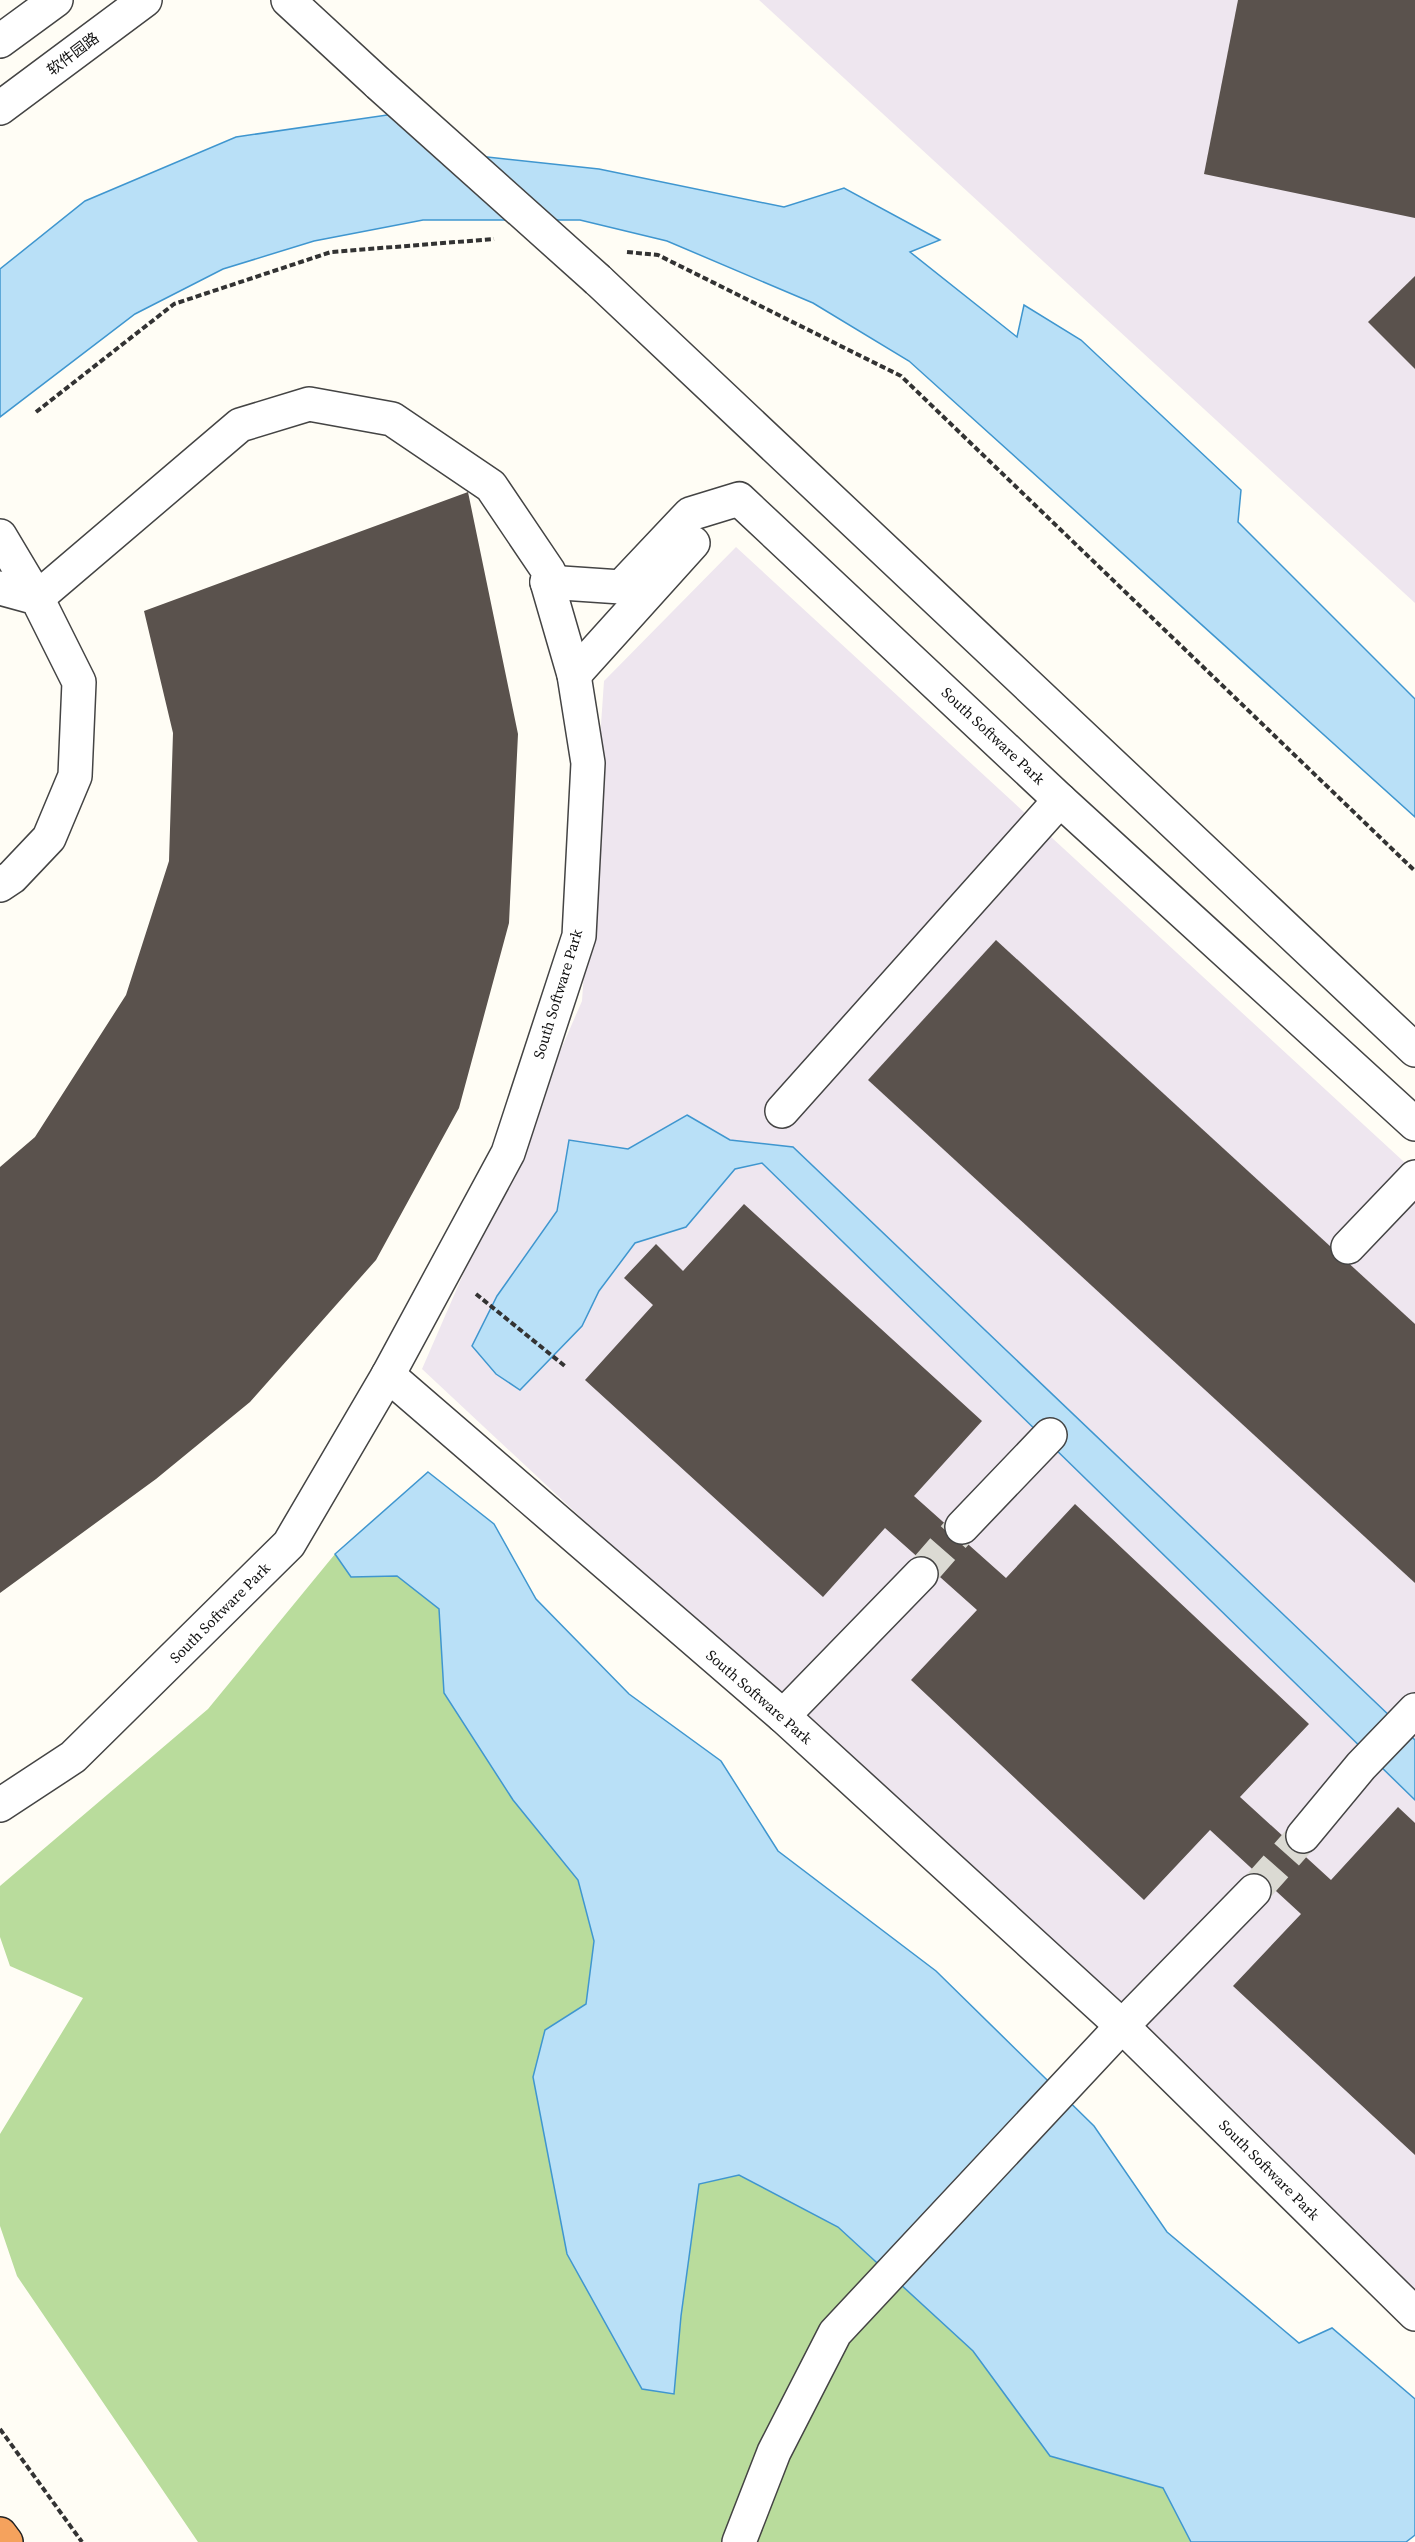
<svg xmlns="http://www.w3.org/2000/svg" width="1415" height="2542" font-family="'Source Serif 4','Noto Sans SC',serif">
<rect width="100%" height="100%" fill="#fffdf5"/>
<g fill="#eee6ef">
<polygon points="759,0 1415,0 1415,603"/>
<polygon points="736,547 1415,1172 1415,2297 422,1369 582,1001 604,681"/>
</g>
<polygon fill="#b9dc9c" points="335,1554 351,1577 397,1576 440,1609 444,1693 513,1800 578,1880 594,1941 586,2004 545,2030 554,2182 567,2254 642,2389 674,2393 681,2316 699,2184 739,2175 838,2227 973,2351 1050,2456 1163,2488 1191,2542 198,2542 17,2276 0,2226 0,2134 83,1998 10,1966 0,1937 0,1886 208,1709"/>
<g fill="#b9e0f7" stroke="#3f96cf" stroke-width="1.5">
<polygon points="394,114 460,154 599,169 784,207 844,188 940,240 910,252 1017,337 1024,305 1081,340 1241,490 1238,522 1415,699 1415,817 909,361 813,303 667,241 580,220 423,220 314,241 223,269 135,314 0,417 0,269 85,201 236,137"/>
<polygon points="687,1115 730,1140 793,1147 1415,1740 1415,1800 762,1163 735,1169 686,1227 635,1243 599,1291 582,1326 520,1390 496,1374 472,1346 497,1296 557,1211 569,1140 628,1149"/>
<polygon points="428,1472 494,1524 536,1599 629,1694 721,1761 778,1851 936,1971 1094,2126 1167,2232 1299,2343 1332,2328 1415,2399 1415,2535 1406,2542 1191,2542 1163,2488 1050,2456 973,2351 838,2227 739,2175 699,2184 681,2316 674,2394 642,2389 567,2254 533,2077 545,2030 586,2004 594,1941 578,1880 513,1800 444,1693 439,1609 397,1576 351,1577 335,1554"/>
</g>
<g fill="#5a524d">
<polygon points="1238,0 1415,0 1415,218 1204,174"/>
<polygon points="1415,276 1415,369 1368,322"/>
<polygon points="468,492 518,734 509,923 459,1108 376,1260 250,1402 156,1479 0,1593 0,1167 35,1137 126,995 169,861 173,733 144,611"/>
<polygon points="996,940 1415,1324 1415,1583 868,1080"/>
<polygon points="744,1204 982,1421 914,1496 1006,1578 1075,1504 1309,1724 1240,1797 1331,1880 1398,1807 1415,1823 1415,2155 1233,1986 1301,1914 1210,1830 1144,1900 911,1680 977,1610 885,1528 823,1597 585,1380 653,1305 624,1278 656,1244 683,1271"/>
</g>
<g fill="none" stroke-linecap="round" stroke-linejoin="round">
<g stroke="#dbdad3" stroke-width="33" stroke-dasharray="33 16" stroke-linecap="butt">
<polyline points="921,1574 962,1527"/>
<polyline points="1254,1891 1303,1836"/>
</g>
<g stroke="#444" stroke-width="36">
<g id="minor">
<polyline points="288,0 379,84"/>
<polyline points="0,41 56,0"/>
<polyline points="0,108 145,0"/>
<polyline points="598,280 1415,1050"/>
<polyline points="0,536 37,598 240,425 309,404 392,419 491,486 549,572 547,582 574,675 588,763 579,936 508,1153 388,1375 289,1544 73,1757 0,1805"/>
<polyline points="547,582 621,587 690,514 739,499 1060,800 1415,1124"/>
<polyline points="0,588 37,598 79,682 75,776 49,838 12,877 0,885"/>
<polyline points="574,675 693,543"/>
<polyline points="782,1111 1060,800"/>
<polyline points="1348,1247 1415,1177"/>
<polyline points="388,1375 783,1716 1122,2026 1415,2314"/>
<polyline points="962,1527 1050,1435"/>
<polyline points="783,1716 921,1574"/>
<polyline points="1303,1836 1361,1766 1415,1710"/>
<polyline points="739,2542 774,2452 835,2333 1122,2026 1254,1891"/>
</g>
</g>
<g stroke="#222" stroke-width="36">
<polyline id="highway" points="0,2534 6,2542"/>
</g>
<g stroke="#333" stroke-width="4" stroke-dasharray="6 3" stroke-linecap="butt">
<polyline points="627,252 658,255 901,376 1415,871"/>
<polyline points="36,412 174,304 331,252 494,239"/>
<polyline points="476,1294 566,1367"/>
<polyline points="0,2429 82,2542"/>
</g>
<use href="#minor" stroke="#fff" stroke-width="33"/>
<use href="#highway" stroke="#f5a25d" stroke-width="33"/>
<g stroke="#444" stroke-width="36" stroke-linecap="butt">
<polyline id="minor-bridge" points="379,84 598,280"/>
</g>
<use href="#minor-bridge" stroke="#fff" stroke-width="33"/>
</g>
<g text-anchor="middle" stroke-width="6" stroke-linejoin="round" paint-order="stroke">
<g font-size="15" fill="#111" stroke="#fff">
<text transform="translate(73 54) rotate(-37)" y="5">软件园路</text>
<text transform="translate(993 736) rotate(43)" y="5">South Software Park</text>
<text transform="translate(558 994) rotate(-73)" y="5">South Software Park</text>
<text transform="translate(220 1613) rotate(-45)" y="5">South Software Park</text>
<text transform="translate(759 1697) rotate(41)" y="5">South Software Park</text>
<text transform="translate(1269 2170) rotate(45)" y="5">South Software Park</text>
</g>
</g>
</svg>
